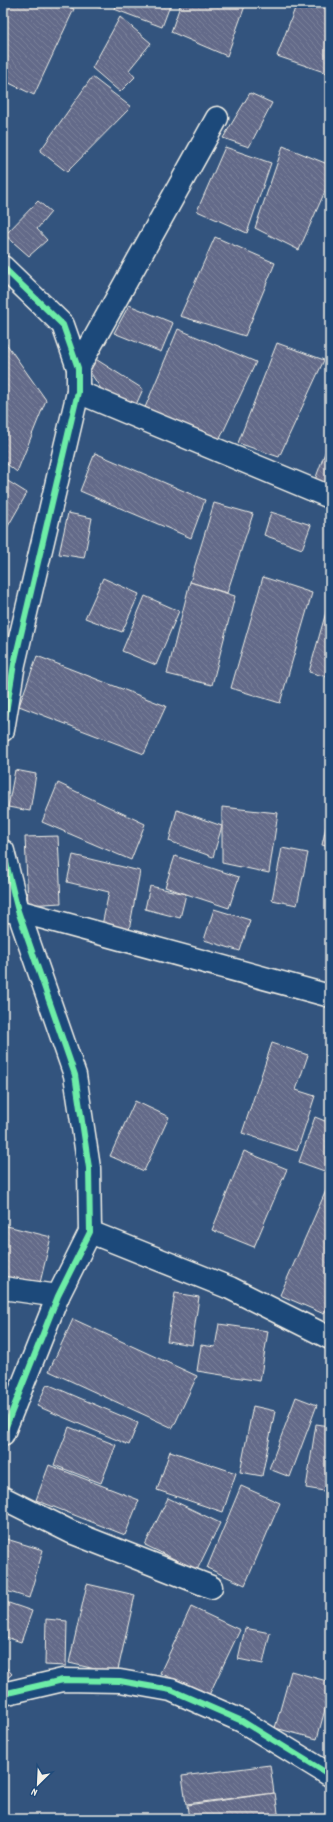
<svg xmlns="http://www.w3.org/2000/svg" width="333" height="1822" font-family="Dekko,sans-serif">
<defs>
<pattern id="building-back-hatch" width="6" height="6" patternUnits="userSpaceOnUse"><rect width="6" height="6" fill="#636b89"/><path d="M-1 5l2 2M0 0l6 6M5-1l2 2" fill="none" stroke="#7a819a"/></pattern>
</defs>
<rect width="100%" height="100%" fill="#33547e"/>
<filter id="ink" filterUnits="userSpaceOnUse"><feTurbulence type="fractalNoise" baseFrequency=".025" numOctaves="2"/><feDisplacementMap in="SourceGraphic" scale="8" xChannelSelector="R" yChannelSelector="G"/><feConvolveMatrix kernelMatrix="1 2 1 2 8 2 1 2 1" color-interpolation-filters="sRGB"/></filter>
<g filter="url(#ink)">
<g fill="url(#building-back-hatch)" stroke="#f4f1e8">
<polygon points="3,3 60,3 74,9 34,95 3,80"/>
<polygon points="87,3 103,3 101,8"/>
<polygon points="116,3 171,3 162,27 114,9"/>
<polygon points="181,3 246,3 227,56 171,32"/>
<polygon points="297,3 330,3 330,74 277,56"/>
<polygon points="120,17 151,43 129,70 135,77 120,92 92,68"/>
<polygon points="92,77 131,107 67,172 40,151"/>
<polygon points="250,93 272,103 249,147 223,138"/>
<polygon points="283,146 330,165 330,180 299,250 255,228"/>
<polygon points="225,147 271,163 247,233 197,211"/>
<polygon points="38,201 51,212 37,229 47,240 29,256 5,235"/>
<polygon points="215,237 275,263 245,336 180,316"/>
<polygon points="129,305 173,323 161,352 114,333"/>
<polygon points="178,329 256,362 218,443 144,410"/>
<polygon points="3,339 46,400 17,472 3,461"/>
<polygon points="277,343 324,360 279,457 238,443"/>
<polygon points="94,358 143,389 135,407 103,392 88,369"/>
<polygon points="330,439 330,495 312,488"/>
<polygon points="95,453 205,500 191,538 80,491"/>
<polygon points="3,478 27,493 3,535"/>
<polygon points="214,503 253,514 227,593 190,582"/>
<polygon points="271,512 311,525 302,549 264,535"/>
<polygon points="68,513 92,518 84,558 59,554"/>
<polygon points="263,577 312,593 280,703 231,688"/>
<polygon points="103,578 139,594 122,632 85,618"/>
<polygon points="190,582 235,596 212,685 167,674"/>
<polygon points="145,596 179,611 156,665 122,651"/>
<polygon points="330,598 330,678 309,672"/>
<polygon points="37,656 166,706 144,754 19,706"/>
<polygon points="15,770 36,774 30,811 8,807"/>
<polygon points="58,783 145,824 131,860 42,822"/>
<polygon points="222,807 278,813 269,873 222,863"/>
<polygon points="177,810 222,826 213,857 169,841"/>
<polygon points="326,827 330,828 330,847 322,845"/>
<polygon points="58,836 61,903 28,905 25,837"/>
<polygon points="282,848 308,853 297,905 272,900"/>
<polygon points="73,855 140,871 128,936 101,930 109,892 67,882"/>
<polygon points="175,856 239,877 229,908 165,887"/>
<polygon points="150,886 186,894 180,918 145,909"/>
<polygon points="214,909 250,920 240,951 204,940"/>
<polygon points="272,1043 308,1055 296,1090 315,1096 297,1151 242,1133"/>
<polygon points="135,1101 169,1117 144,1171 110,1156"/>
<polygon points="315,1117 330,1123 330,1173 299,1162"/>
<polygon points="244,1151 287,1169 254,1247 212,1230"/>
<polygon points="328,1186 330,1187 330,1302 324,1314 280,1295"/>
<polygon points="3,1225 51,1237 38,1291 3,1283"/>
<polygon points="175,1293 199,1297 192,1345 167,1341"/>
<polygon points="73,1319 197,1376 173,1428 49,1371"/>
<polygon points="219,1324 268,1331 260,1381 197,1371 201,1345 215,1347"/>
<polygon points="47,1384 138,1423 129,1445 37,1406"/>
<polygon points="296,1397 317,1405 290,1477 269,1469"/>
<polygon points="253,1406 275,1411 262,1476 240,1472"/>
<polygon points="316,1424 330,1426 330,1492 306,1488"/>
<polygon points="69,1427 116,1445 101,1483 54,1465"/>
<polygon points="170,1451 236,1473 223,1512 157,1490"/>
<polygon points="49,1465 139,1500 125,1535 36,1500"/>
<polygon points="241,1486 280,1503 245,1585 207,1568"/>
<polygon points="168,1498 220,1523 197,1570 145,1545"/>
<polygon points="3,1538 43,1550 29,1598 3,1590"/>
<polygon points="87,1584 135,1595 117,1674 69,1663"/>
<polygon points="3,1601 32,1611 21,1642 3,1636"/>
<polygon points="191,1607 240,1630 209,1695 160,1673"/>
<polygon points="46,1619 67,1621 66,1666 45,1665"/>
<polygon points="245,1628 270,1633 263,1664 238,1659"/>
<polygon points="3,1664 12,1674 3,1682"/>
<polygon points="291,1671 330,1682 330,1691 317,1739 275,1728"/>
<polygon points="270,1765 274,1793 186,1804 182,1776"/>
<polygon points="275,1793 279,1819 189,1819 187,1805"/>
</g>
<g fill="none" stroke-linecap="round" stroke-linejoin="round">
<g stroke="#f4f1e8" stroke-width="25">
<g id="minor">
<polyline points="3,267 63,325 78,368 78,392 14,664 3,730"/>
<polyline points="78,368 217,118"/>
<polyline points="78,392 330,497"/>
<polyline points="3,851 18,911 75,1075 89,1168 90,1232 58,1296 3,1434"/>
<polyline points="6,911 18,911 330,996"/>
<polyline points="90,1232 230,1288 330,1338"/>
<polyline points="3,1288 58,1296"/>
<polyline points="3,1498 71,1532 211,1587"/>
<polyline points="3,1694 63,1680 120,1681 171,1690 242,1721 330,1775"/>
</g>
</g>
<use href="#minor" stroke="#1f4a7a" stroke-width="22"/>
<g stroke="#1f4a7a" stroke-width="8">
<g id="cycleway">
<polyline points="3,267 63,325 78,368 78,392 14,664 3,730"/>
<polyline points="3,851 18,911 75,1075 89,1168 90,1232 58,1296 3,1434"/>
<polyline points="3,1694 63,1680 120,1681 171,1690 242,1721 330,1775"/>
</g>
</g>
<use href="#cycleway" stroke="#6deda7" stroke-width="6"/>
</g>
</g>
<rect width="333" height="1822" fill="none" stroke="#1f4a7a" stroke-width="16"/>
<rect x="8" y="8" width="317" height="1806" fill="none" stroke="#f4f1e8" stroke-width="1.5" filter="url(#ink)"/>
<g transform="translate(38 1784) rotate(204)" stroke="#1f4a7a" stroke-width="3" paint-order="stroke">
<path d="M0-3L7 15L0 10L-7 15Z" fill="#f4f1e8"/>
<text y="-6" font-size="11" font-weight="bold" text-anchor="middle" fill="#f4f1e8">N</text>
</g>
</svg>
